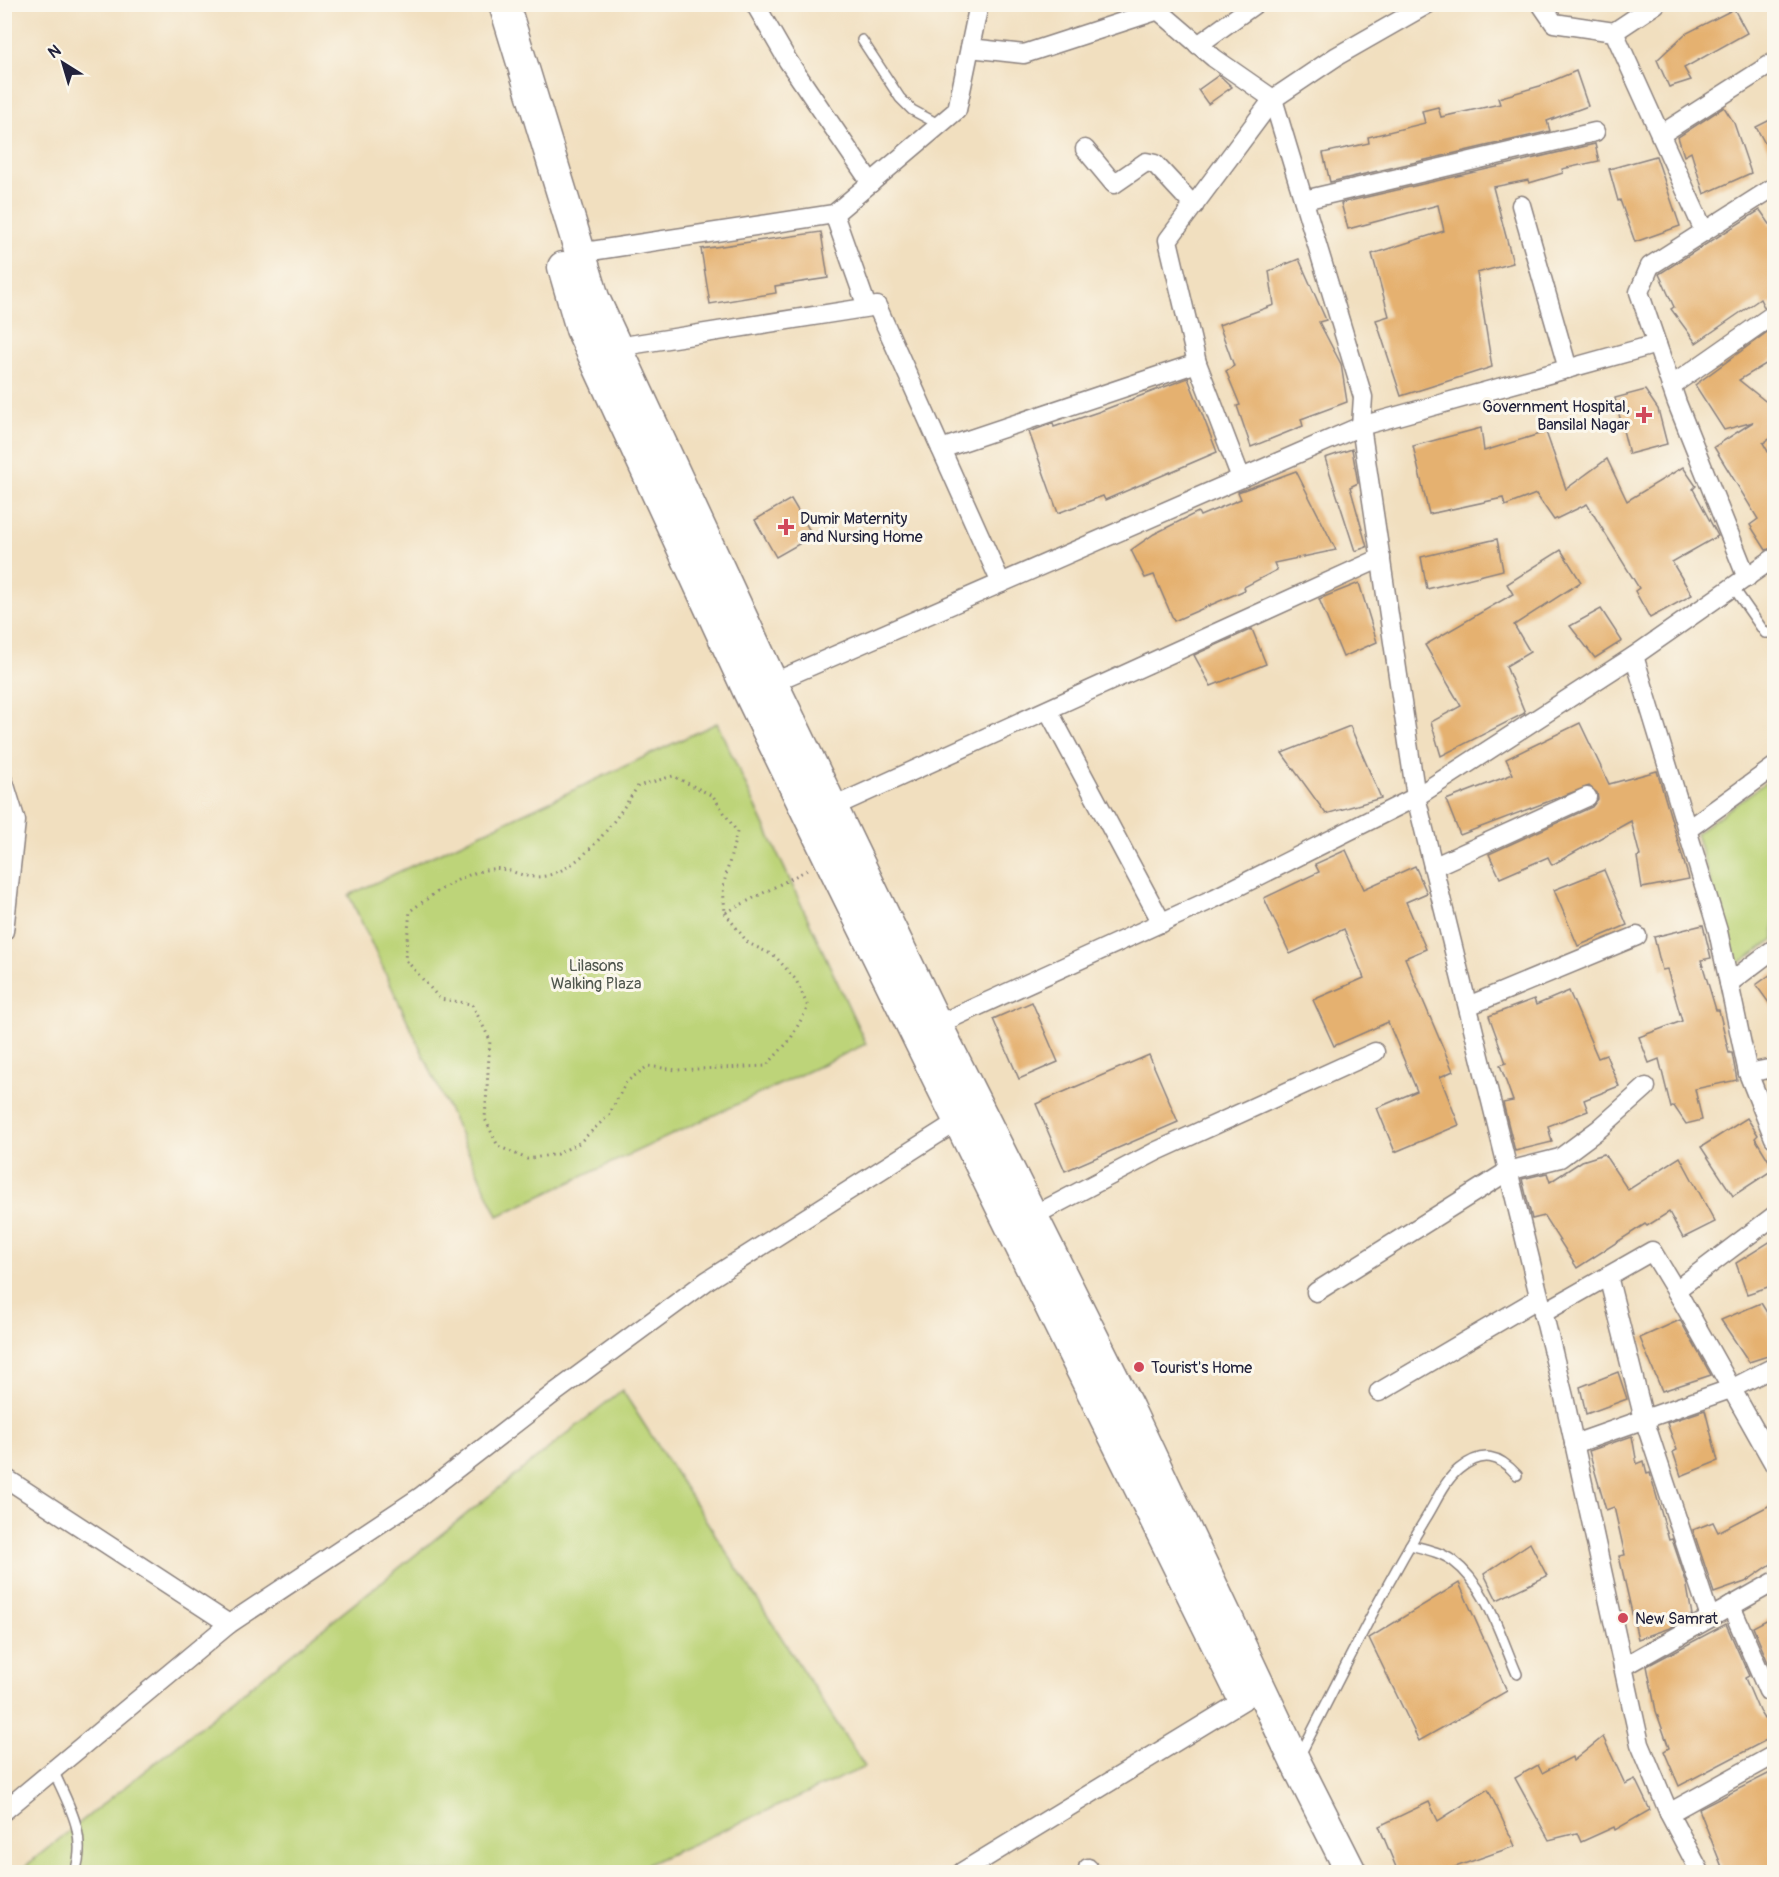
<svg xmlns="http://www.w3.org/2000/svg" width="1779" height="1877" font-family="Pangolin,sans-serif">
<rect width="100%" height="100%" fill="#fbf7ec"/>
<filter id="ink" filterUnits="userSpaceOnUse"><feTurbulence type="fractalNoise" baseFrequency=".0167" numOctaves="2"/><feDisplacementMap in="SourceGraphic" scale="12" xChannelSelector="R" yChannelSelector="G"/><feConvolveMatrix kernelMatrix="1 2 1 2 8 2 1 2 1" color-interpolation-filters="sRGB"/></filter>
<filter id="wash" filterUnits="userSpaceOnUse"><feTurbulence type="fractalNoise" baseFrequency=".008" numOctaves="4" result="noise"/><feDisplacementMap in="SourceGraphic" scale="24" xChannelSelector="R" yChannelSelector="G"/><feGaussianBlur stdDeviation="1.35" result="paint"/><feColorMatrix in="noise" values="0 0 0 0 0 0 0 0 0 0 0 0 0 0 0 0 0 1.4 0 .05"/><feComposite in="paint" operator="in"/></filter>
<g filter="url(#wash)">
<rect width="100%" height="100%" fill="#f1dfbf"/>
<g fill="#bdd479" stroke="#707b5a" stroke-width="1.5">
<polygon points="717,723 866,1044 498,1216 349,895"/>
<polygon points="1769,780 1774,787 1774,939 1735,966 1696,833"/>
<polygon points="622,1390 865,1767 630,1872 18,1872"/>
</g>
<g id="blocks">
<g fill="#e5b170">
<polygon points="1734,9 1747,33 1684,68 1691,80 1669,87 1657,60 1685,34"/>
<polygon points="1576,71 1588,106 1547,121 1550,131 1330,182 1323,153 1369,143 1368,137 1425,123 1422,111 1438,107 1441,117 1500,104 1498,98 1540,86"/>
<polygon points="1219,75 1232,87 1208,104 1198,90"/>
<polygon points="1724,107 1734,123 1751,173 1704,194 1691,152 1684,156 1678,137"/>
<polygon points="1774,118 1774,160 1756,127"/>
<polygon points="1595,144 1599,161 1562,169 1563,173 1529,183 1528,180 1493,187 1513,263 1477,273 1492,367 1401,396 1376,320 1389,316 1372,254 1444,231 1438,205 1348,229 1341,203"/>
<polygon points="1656,156 1680,226 1635,242 1620,200 1618,201 1609,169"/>
<polygon points="1760,210 1774,230 1774,303 1764,307 1760,299 1696,343 1671,309 1674,307 1659,274"/>
<polygon points="821,232 828,278 775,286 776,293 710,304 701,249"/>
<polygon points="1299,259 1326,320 1319,322 1341,364 1347,402 1301,419 1303,426 1251,447 1237,406 1240,405 1226,371 1234,366 1219,325 1274,305 1269,271"/>
<polygon points="1774,327 1774,359 1739,380 1774,408 1774,446 1771,438 1763,443 1774,462 1774,547 1766,550 1750,525 1758,519 1714,447 1753,422 1724,430 1695,385"/>
<polygon points="1188,378 1217,452 1105,500 1103,496 1058,513 1029,432 1053,423 1054,427 1098,412"/>
<polygon points="1645,390 1658,409 1667,444 1629,454 1615,398"/>
<polygon points="1481,428 1484,451 1546,432 1566,489 1607,459 1627,501 1683,467 1696,486 1693,489 1718,536 1672,562 1692,595 1650,618 1635,591 1639,588 1587,504 1554,520 1536,494 1505,506 1503,498 1429,514 1413,446"/>
<polygon points="1352,449 1358,483 1350,487 1367,547 1355,551 1325,458"/>
<polygon points="1296,471 1336,550 1274,563 1277,570 1244,587 1245,590 1174,621 1154,575 1145,578 1131,550 1154,534 1198,512 1200,516 1241,499 1238,492"/>
<polygon points="791,499 813,536 776,557 755,520"/>
<polygon points="1497,539 1503,570 1427,589 1421,557"/>
<polygon points="1561,550 1581,582 1514,625 1530,652 1506,666 1525,713 1441,756 1431,722 1461,706 1425,645 1513,594 1507,584"/>
<polygon points="1359,583 1377,642 1343,657 1319,599"/>
<polygon points="1601,609 1622,641 1595,658 1570,626"/>
<polygon points="1252,629 1266,664 1211,686 1194,655"/>
<polygon points="1580,723 1609,784 1657,771 1689,879 1642,888 1637,857 1640,856 1631,821 1552,865 1548,857 1500,878 1489,854 1592,807 1598,799 1597,793 1589,786 1460,835 1446,800 1513,774 1506,759"/>
<polygon points="1350,726 1381,798 1326,814 1282,753"/>
<polygon points="1346,850 1364,889 1415,866 1427,893 1406,902 1426,949 1405,958 1453,1071 1440,1077 1459,1125 1395,1152 1377,1108 1417,1091 1388,1022 1334,1046 1313,1000 1364,978 1344,929 1290,954 1264,898 1319,872 1315,864"/>
<polygon points="1604,870 1627,925 1578,946 1554,890"/>
<polygon points="1703,925 1711,958 1701,960 1716,1010 1719,1010 1729,1053 1732,1053 1737,1080 1695,1089 1702,1120 1686,1124 1674,1106 1671,1108 1659,1059 1649,1063 1639,1037 1682,1021 1667,969 1662,970 1654,937"/>
<polygon points="1774,972 1774,1010 1756,985"/>
<polygon points="1569,991 1598,1058 1606,1055 1619,1086 1584,1100 1588,1111 1548,1126 1552,1142 1515,1151 1503,1103 1513,1101 1500,1065 1506,1063 1489,1016 1534,999 1536,1005"/>
<polygon points="1032,1002 1058,1062 1019,1079 993,1019"/>
<polygon points="1149,1055 1178,1122 1065,1171 1036,1104"/>
<polygon points="1747,1118 1758,1135 1755,1138 1774,1169 1733,1196 1701,1147"/>
<polygon points="1604,1154 1628,1190 1680,1157 1715,1222 1683,1238 1669,1212 1647,1226 1645,1224 1577,1268 1544,1216 1532,1219 1522,1179 1547,1173 1550,1182 1582,1161"/>
<polygon points="1774,1239 1774,1285 1747,1294 1736,1263"/>
<polygon points="1761,1303 1774,1324 1774,1354 1749,1362 1721,1320"/>
<polygon points="1680,1320 1711,1375 1662,1391 1640,1338"/>
<polygon points="1618,1372 1627,1399 1586,1414 1580,1387"/>
<polygon points="1705,1410 1718,1461 1681,1476 1673,1452 1677,1450 1667,1423"/>
<polygon points="1632,1436 1637,1464 1644,1461 1647,1474 1650,1473 1669,1540 1672,1539 1686,1581 1692,1615 1670,1628 1638,1639 1619,1556 1625,1555 1614,1507 1606,1510 1589,1451"/>
<polygon points="1774,1503 1774,1562 1745,1582 1714,1593 1693,1530 1713,1522 1718,1532"/>
<polygon points="1530,1543 1547,1576 1497,1600 1484,1574"/>
<polygon points="1459,1583 1507,1691 1419,1741 1369,1638"/>
<polygon points="1774,1616 1774,1664 1770,1667 1753,1627"/>
<polygon points="1726,1624 1749,1676 1745,1678 1759,1711 1764,1719 1774,1714 1774,1736 1679,1786 1664,1751 1669,1748 1656,1711 1647,1666"/>
<polygon points="1603,1737 1625,1784 1635,1779 1650,1810 1615,1830 1614,1827 1581,1842 1577,1833 1549,1840 1515,1778 1538,1765 1542,1773 1572,1757 1573,1761"/>
<polygon points="1774,1771 1774,1872 1724,1872 1699,1809"/>
<polygon points="1488,1789 1515,1846 1452,1868 1455,1872 1398,1872 1379,1826 1429,1802 1438,1821"/>
</g>
</g>
</g>
<g filter="url(#ink)">
<use href="#blocks" fill-opacity="0" stroke="#8a807d" stroke-width="1.5"/>
<g fill="none" stroke-linecap="round" stroke-linejoin="round">
<g stroke="#8a807d" stroke-width="12">
<g id="service">
<polyline points="862,40 900,98 912,110 940,125"/>
<polyline points="1733,587 1765,633 1774,633"/>
<path d="M1410,1545C1425,1549 1441,1552 1453,1561C1487,1586 1501,1638 1517,1674"/>
<path d="M1300,1755C1341,1676 1380,1594 1426,1518C1436,1502 1445,1480 1459,1469C1483,1450 1499,1455 1517,1475"/>
<path d="M53,1770C68,1804 88,1835 75,1872"/>
</g>
</g>
<g stroke="#8a807d" stroke-width="21">
<g id="minor">
<polyline points="755,4 788,61 871,183"/>
<polyline points="1151,4 1214,58 1273,99 1363,397 1361,426 1416,797 1564,1397 1640,1744 1669,1813 1700,1872"/>
<polyline points="1541,4 1554,23 1614,32 1704,231"/>
<polyline points="1614,32 1656,4"/>
<polyline points="1198,45 1255,4"/>
<polyline points="970,48 1024,54 1156,11"/>
<polyline points="1660,135 1774,62"/>
<polyline points="1085,149 1114,184 1146,162 1155,164 1194,206"/>
<polyline points="1304,200 1595,132"/>
<polyline points="1521,205 1568,369"/>
<polyline points="834,214 867,307"/>
<polyline points="578,253 834,214 957,110 979,4"/>
<polyline points="617,347 877,306 1001,583"/>
<polyline points="1671,386 1774,314"/>
<polyline points="941,449 1197,363"/>
<polyline points="1241,478 1197,363 1168,240 1273,99 1337,56 1428,4"/>
<polyline points="1747,578 1677,403 1639,292 1650,266 1774,187"/>
<polyline points="1634,656 1718,931 1748,1073 1774,1138"/>
<polyline points="765,686 1361,426 1657,344"/>
<polyline points="1048,710 1162,923"/>
<polyline points="4,782 16,821 4,931"/>
<polyline points="833,807 1381,558"/>
<polyline points="1687,830 1774,767"/>
<polyline points="1433,867 1587,797"/>
<polyline points="1729,983 1774,949"/>
<polyline points="1468,1006 1637,936"/>
<polyline points="930,1028 1215,898 1416,797 1634,656 1774,558"/>
<polyline points="1748,1073 1774,1068"/>
<polyline points="1033,1216 1157,1151 1375,1052"/>
<polyline points="1774,1216 1676,1290 1774,1464"/>
<polyline points="1608,1276 1644,1419 1710,1618"/>
<polyline points="1316,1292 1508,1171 1560,1158 1599,1129 1646,1087"/>
<polyline points="1543,1313 1652,1251 1681,1299"/>
<polyline points="1379,1392 1539,1298"/>
<polyline points="1574,1444 1733,1388 1774,1367"/>
<polyline points="4,1477 229,1624"/>
<polyline points="1731,1606 1768,1691"/>
<polyline points="1623,1667 1774,1582"/>
<polyline points="4,1811 229,1624 420,1497 553,1394 708,1280 958,1121"/>
<polyline points="1669,1813 1774,1755"/>
<polyline points="1088,1868 1091,1872"/>
<polyline points="962,1872 1244,1700"/>
</g>
</g>
<g stroke="#8a807d" stroke-width="33">
<g id="primary">
<polyline points="504,4 594,298 772,682 937,1025 1129,1409 1296,1763 1351,1872"/>
<polyline points="563,267 581,329 749,693 829,858 1241,1694"/>
</g>
</g>
<path stroke="#8a807d" stroke-width="3" stroke-dasharray="1.5 4.5" stroke-linecap="butt" d="M725,913L748,943L775,956L796,980L808,1007L790,1040L766,1066L676,1070L648,1066L626,1082L609,1115L579,1143L557,1154L527,1159L498,1146L485,1119L490,1040L472,1004L440,999L405,959L410,911C435,893 460,874 491,869C505,866 521,877 535,877C579,877 617,818 638,786L673,776L713,796L737,832L723,887L725,913L809,869"/>
<use href="#service" stroke="#fff" stroke-width="9"/>
<use href="#minor" stroke="#fff" stroke-width="18"/>
<use href="#primary" stroke="#fff" stroke-width="30"/>
</g>
</g>
<g fill="#d1495b" stroke="#fbf7ec" stroke-width="2">
<path d="M1641 406h6v6h6v6h-6v6h-6v-6h-6v-6h6z"/>
<path d="M783 518h6v6h6v6h-6v6h-6v-6h-6v-6h6z"/>
<circle cx="1139" cy="1367" r="6"/>
<circle cx="1623" cy="1618" r="6"/>
</g>
<g text-anchor="middle" stroke-width="6" stroke-linejoin="round" paint-order="stroke">
<g font-size="16" fill="#22223b" stroke="#fbf7ec" text-anchor="start">
<text x="1630" y="412" text-anchor="end">Government Hospital,<tspan x="1630" dy="18">Bansilal Nagar</tspan></text>
<text x="800" y="524">Dumir Maternity<tspan x="800" dy="18">and Nursing Home</tspan></text>
<text x="1151" y="1373">Tourist's Home</text>
<text x="1635" y="1624">New Samrat</text>
</g>
<g font-size="16" fill="#50574e" stroke="#fbf7ec">
<text x="596" y="971">Lilasons<tspan x="596" dy="18">Walking Plaza</tspan></text>
</g>
</g>
<rect width="1779" height="1877" fill="none" stroke="#fbf7ec" stroke-width="24"/>
<g transform="translate(63 63) rotate(323)" stroke="#fbf7ec" stroke-width="4.5" paint-order="stroke">
<path d="M0-4.5L10 22L0 15L-10 22Z" fill="#22223b"/>
<text y="-9" font-size="16" font-weight="bold" text-anchor="middle" fill="#22223b">N</text>
</g>
</svg>
